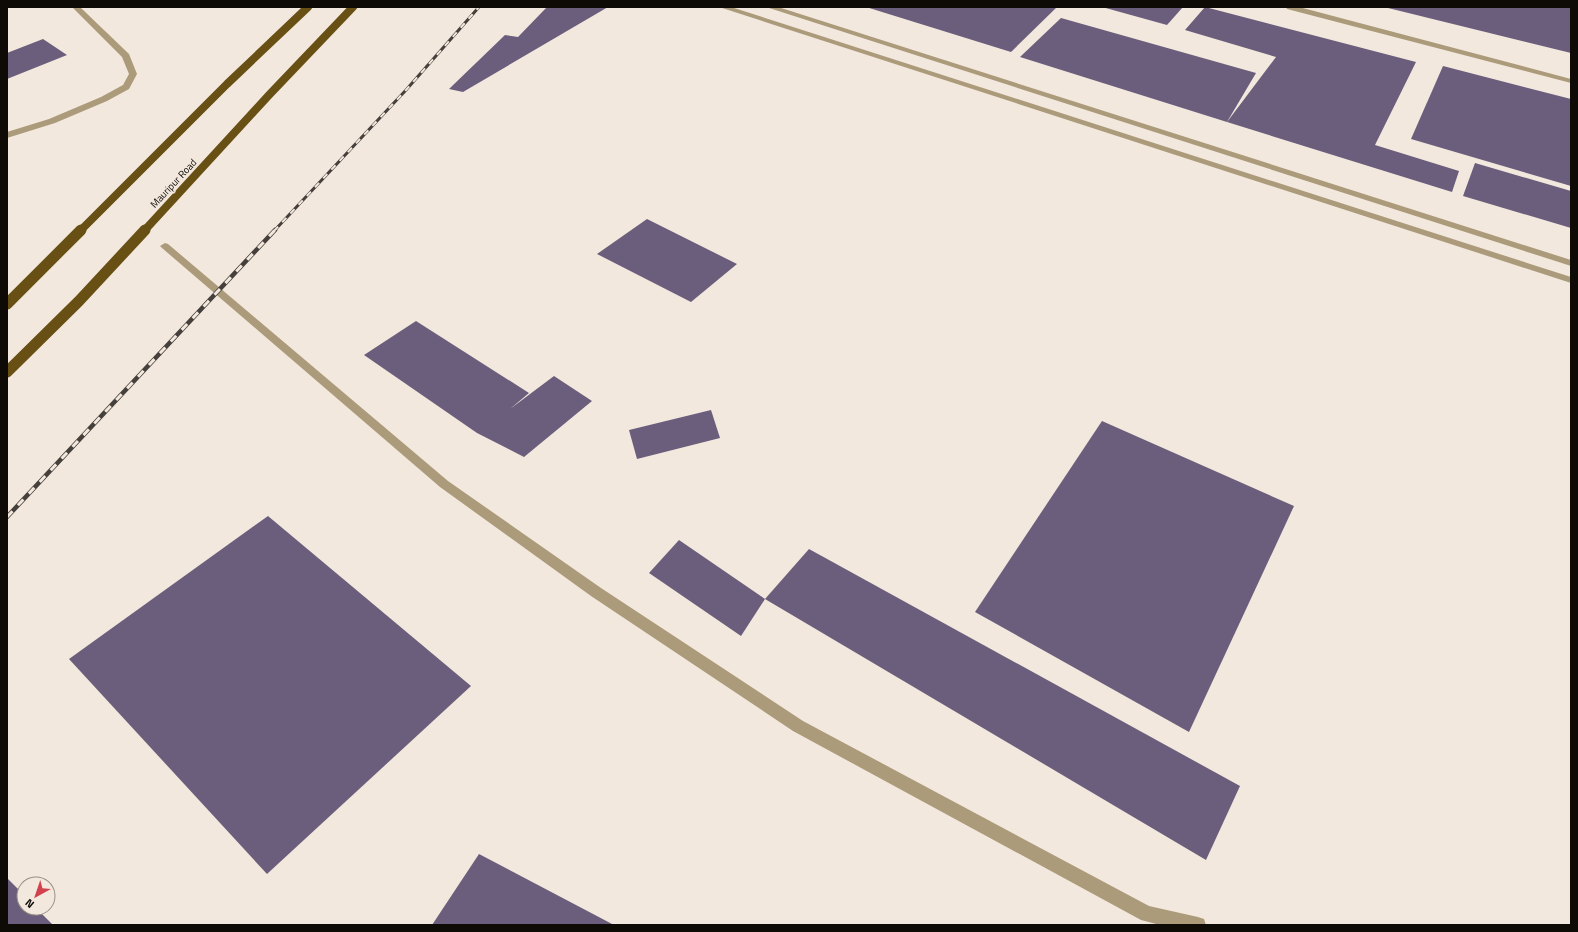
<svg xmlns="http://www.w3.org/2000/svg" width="1578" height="932" font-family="'Titillium Web',sans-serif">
<rect width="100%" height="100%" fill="#f3e8dd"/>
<g fill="#6b5e7c">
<polygon points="547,7 608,7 463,92 449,89 505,35 518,37"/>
<polygon points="866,7 1057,7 1011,52"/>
<polygon points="1102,7 1183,7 1167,25"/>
<polygon points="1205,7 1416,62 1375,145 1459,171 1452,192 1227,122 1276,57 1185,30"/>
<polygon points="1571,7 1571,53 1388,8 1388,7"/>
<polygon points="1061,18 1256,73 1227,122 1020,57"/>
<polygon points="43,39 67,55 7,79 7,53"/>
<polygon points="1443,66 1571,99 1571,186 1411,139"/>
<polygon points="1475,163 1571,191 1571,228 1463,196"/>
<polygon points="647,219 737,264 691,302 597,254"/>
<polygon points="416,321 529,393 510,409 554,376 592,401 524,457 477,433 364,355"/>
<polygon points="711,410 720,438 637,459 629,430"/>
<polygon points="1102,421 1294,506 1189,732 975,612"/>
<polygon points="268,516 471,686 267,874 69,659"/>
<polygon points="679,540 765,599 741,636 649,573"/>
<polygon points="809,549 1240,786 1206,860 765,599"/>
<polygon points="479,854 614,925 432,925"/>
<polygon points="7,878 24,895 24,908 36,908 53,925 7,925"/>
</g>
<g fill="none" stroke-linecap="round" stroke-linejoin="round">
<g fill="#ac9b7b" fill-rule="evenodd">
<polygon points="72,7 80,7 129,54 137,74 129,89 107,101 55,123 7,138 7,132 49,119 101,97 123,85 129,74 122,57"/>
<polygon points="165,243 168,244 448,481 601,588 803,721 1149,906 1198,917 1204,919 1206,925 1160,925 1141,920 793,731 591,596 440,487 162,248 160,246"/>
</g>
<polygon fill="#ac9b7b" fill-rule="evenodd" points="1286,7 1299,7 1571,79 1571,83 1287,9"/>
<g fill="#ac9b7b" fill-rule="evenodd">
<polygon points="719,7 731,7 1571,277 1571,283"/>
<polygon points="766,7 778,7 1571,260 1571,266"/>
</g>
<g stroke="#45403b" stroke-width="3">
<polyline id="rail-far1" points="274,231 406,90 479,7"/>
</g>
<g stroke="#45403b" stroke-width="4.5">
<polyline id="rail" points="7,517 275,230"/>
</g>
<use href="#rail-far1" stroke="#f3e8dd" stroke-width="2" stroke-dasharray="6" stroke-linecap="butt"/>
<use href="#rail" stroke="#f3e8dd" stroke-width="3" stroke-dasharray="8" stroke-linecap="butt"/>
<g stroke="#684f14" stroke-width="8">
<polyline points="80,231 227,84 308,7"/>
<polyline points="144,231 269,95 353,7"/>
</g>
<g stroke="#684f14" stroke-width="11">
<polyline points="7,304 81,230"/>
<polyline points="7,372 79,301 145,230"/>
</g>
</g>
<g text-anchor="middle" stroke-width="3.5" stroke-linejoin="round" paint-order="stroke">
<g font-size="10" fill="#0e0b07" stroke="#f3e8dd">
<text transform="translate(173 183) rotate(-47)" y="4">Mauripur Road</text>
</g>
</g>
<rect width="1578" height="932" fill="none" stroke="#0e0b07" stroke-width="16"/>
<g transform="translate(36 896) rotate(220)"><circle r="19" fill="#f3e8dd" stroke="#979087"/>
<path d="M0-3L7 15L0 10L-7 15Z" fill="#d1414e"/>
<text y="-6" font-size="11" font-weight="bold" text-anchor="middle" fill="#0e0b07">N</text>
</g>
</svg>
